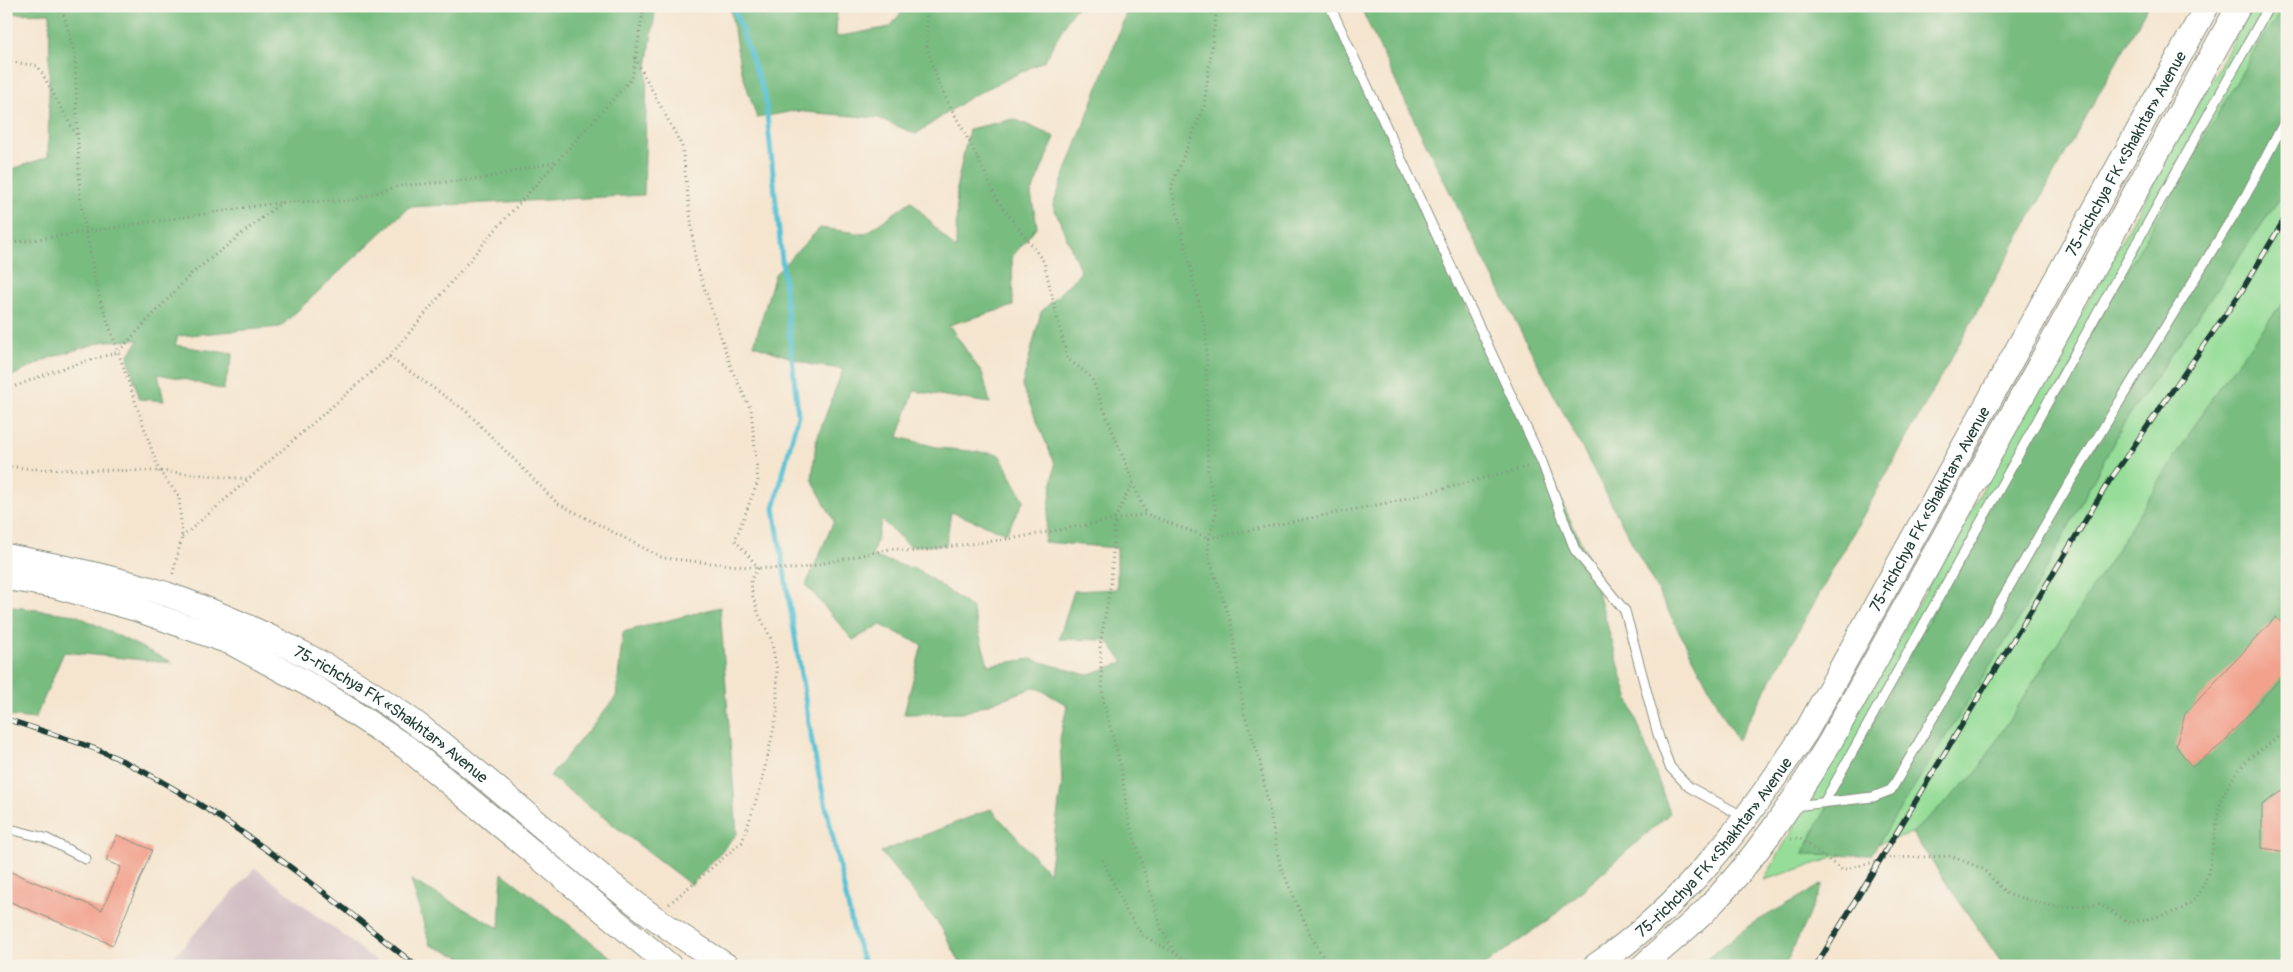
<svg xmlns="http://www.w3.org/2000/svg" width="2293" height="972" font-family="Pangolin,sans-serif">
<rect width="100%" height="100%" fill="#f7f3e8"/>
<filter id="ink" filterUnits="userSpaceOnUse"><feTurbulence type="fractalNoise" baseFrequency=".02" numOctaves="2"/><feDisplacementMap in="SourceGraphic" scale="10" xChannelSelector="R" yChannelSelector="G"/><feConvolveMatrix kernelMatrix="1 2 1 2 8 2 1 2 1" color-interpolation-filters="sRGB"/></filter>
<filter id="wash" filterUnits="userSpaceOnUse"><feTurbulence type="fractalNoise" baseFrequency=".0096" numOctaves="4" result="noise"/><feDisplacementMap in="SourceGraphic" scale="20" xChannelSelector="R" yChannelSelector="G"/><feGaussianBlur stdDeviation="1.12" result="paint"/><feColorMatrix in="noise" values="0 0 0 0 0 0 0 0 0 0 0 0 0 0 0 0 0 1.4 0 .05"/><feComposite in="paint" operator="in"/></filter>
<g filter="url(#wash)">
<rect width="100%" height="100%" fill="#f5e5cf"/>
<polygon fill="#d2bec4" points="255,868 383,966 165,966"/>
<polygon fill="#95dd98" stroke="#5a8d66" points="2253,6 2287,6 2287,966 2004,966 1912,833 1764,880"/>
<g fill="#78bc80" stroke="#4c7c5a">
<polygon points="6,6 656,6 647,67 644,195 409,207 280,327 178,336 175,345 233,354 223,390 184,379 158,374 164,401 139,399 128,356 139,340 105,341 49,358 6,379 6,171 48,157 50,13 6,14"/>
<polygon points="730,6 761,6 762,19 769,6 837,6 836,37 890,27 906,6 1079,6 1072,12 1044,61 972,96 916,134 878,118 793,111 757,118 740,66"/>
<polygon points="1129,6 1326,6 1587,555 1628,697 1670,813 1550,919 1483,966 1261,966 1253,959 1228,960 1223,966 962,966 941,927 881,852 991,809 1049,873 1062,782 1060,739 1067,705 1036,687 963,713 904,714 922,645 881,625 853,640 806,585 834,521 812,480 816,441 843,369 812,365 754,345 775,274 820,228 865,234 911,201 956,250 957,184 969,129 1014,119 1055,137 1031,194 1037,226 1012,257 1013,306 949,325 983,375 990,403 914,391 898,437 940,448 999,454 1024,500 1006,533 951,512 946,545 909,546 882,520 872,556 920,571 972,608 988,665 1031,659 1087,675 1124,662 1106,640 1059,639 1074,591 1117,589 1117,548 1044,542 1055,464 1022,386 1041,312 1081,272 1053,205"/>
<path d="M1360,6H2148L1737,741C1609,497 1476,256 1360,6Z"/>
<polygon points="2285,6 2287,188 2124,423 2017,623 1871,855 1802,854 1989,509 2253,53"/>
<polygon points="2287,297 2287,966 2004,966 1912,833 1976,773 2219,387"/>
<polygon points="6,606 76,615 173,663 64,652 35,719 6,716"/>
<polygon points="720,607 737,834 691,885 550,776 616,697 623,632"/>
<polygon points="502,873 620,964 484,966 430,945 411,880 499,928"/>
<polygon points="1823,884 1785,966 1698,966 1750,925"/>
</g>
<g fill="none" stroke-linecap="round" stroke-linejoin="round">
<polyline stroke="#58c2d5" stroke-width="5" points="733,6 765,96 798,415 774,508 813,748 854,933 865,966"/>
</g>
<g id="blocks">
<g fill="#f2a18d">
<polygon points="2276,617 2287,629 2287,671 2221,745 2192,767 2176,746 2185,714"/>
<polygon points="2287,788 2287,852 2262,848 2262,805"/>
<polygon points="117,835 152,850 113,945 6,900 6,870 102,910 121,867 106,861"/>
</g>
</g>
</g>
<g filter="url(#ink)">
<use href="#blocks" fill-opacity="0" stroke="#8a9182" stroke-width="1"/>
<g fill="none" stroke-linecap="round" stroke-linejoin="round">
<g stroke="#8a9182" stroke-width="11">
<g id="service">
<polyline points="1330,6 1542,462 1575,550 1625,611 1659,738 1670,767 1689,787 1744,817"/>
<polyline points="1825,801 2269,6"/>
<polyline points="1794,806 1873,797 1891,790 2066,489 2246,195 2287,117"/>
<polyline points="6,828 45,838 86,859"/>
</g>
</g>
<g stroke="#8a9182" stroke-width="26">
<g id="secondary">
<path id="s1" d="M6,556C60,566 114,577 166,594C257,626 351,674 427,732C497,785 561,846 630,899C661,924 694,945 727,966"/>
<polyline points="6,578 55,586 136,609 232,643 317,689 406,747 670,966"/>
<path id="s2" d="M1595,966C1685,905 1748,819 1807,730L2207,6"/>
<path d="M1643,966C1663,948 1684,931 1703,913C1753,862 1793,803 1830,742L2239,6"/>
</g>
</g>
<g stroke="#8a9182" stroke-width="3" stroke-dasharray="1 4" stroke-linecap="butt">
<polyline points="59,6 64,14 75,56 80,201 98,293 159,471 179,496 182,537 172,577"/>
<polyline points="927,6 927,49 940,87 978,158 996,198 1044,262 1067,358 1091,377 1133,482 1115,519 1111,582 1100,645 1103,700 1121,768 1128,818 1162,930 1175,953 1196,966"/>
<polyline points="1217,6 1204,106 1171,187 1206,332 1208,473 1216,513 1209,538 1397,501 1530,466"/>
<polyline points="635,58 682,146 696,263 732,370 751,410 758,481 735,540 758,567"/>
<polyline points="6,61 38,66 78,138"/>
<polyline points="6,244 283,202 349,201 399,186 481,179 558,161"/>
<polyline points="389,357 466,411 557,503 663,558 758,568 798,569 894,548 909,552 1015,538 1146,514 1209,538 1208,555 1231,622 1244,713 1259,757 1280,865 1309,932 1328,966"/>
<polyline points="6,390 54,371 118,352 191,274 282,202"/>
<polyline points="6,466 33,469 159,471 249,479"/>
<polyline points="1133,483 1146,514"/>
<polyline points="182,537 389,357 489,237 632,78 644,6"/>
<path d="M1791,839L1799,838L1842,870L1891,858L1951,856L1983,869L2007,894L2060,908L2099,904L2130,923C2146,919 2171,915 2185,907C2219,887 2209,827 2224,794C2229,783 2242,764 2251,757C2264,747 2276,740 2287,728"/>
<polyline points="1103,860 1126,911 1142,935 1174,953"/>
<polyline points="669,904 742,842 760,789 777,714 777,670 771,639 759,615 752,594 751,580 758,568"/>
</g>
<use href="#service" stroke="#fff" stroke-width="9"/>
<use href="#secondary" stroke="#fff" stroke-width="24"/>
<g stroke="#1f3d34" stroke-width="5.5">
<g id="rail">
<path d="M6,719C45,732 92,745 127,763C231,816 326,893 416,966"/>
<polyline points="1816,966 2108,483 2241,292 2287,215"/>
</g>
</g>
<use href="#rail" stroke="#f7f3e8" stroke-width="4" stroke-dasharray="11" stroke-linecap="butt"/>
</g>
</g>
<g text-anchor="middle" stroke-width="4" stroke-linejoin="round" paint-order="stroke">
<g font-size="16" fill="#1f3d34" stroke="#f7f3e8">
<text dy="6" stroke="none"><textPath href="#s2" startOffset="978">75-richchya FK «Shakhtar» Avenue</textPath></text>
<text dy="6" stroke="none"><textPath href="#s2" startOffset="572">75-richchya FK «Shakhtar» Avenue</textPath></text>
<text dy="6" stroke="none"><textPath href="#s1" startOffset="421">75-richchya FK «Shakhtar» Avenue</textPath></text>
<text dy="6" stroke="none"><textPath href="#s2" startOffset="169">75-richchya FK «Shakhtar» Avenue</textPath></text>
</g>
</g>
<rect width="2293" height="972" fill="none" stroke="#f7f3e8" stroke-width="25"/>
</svg>
